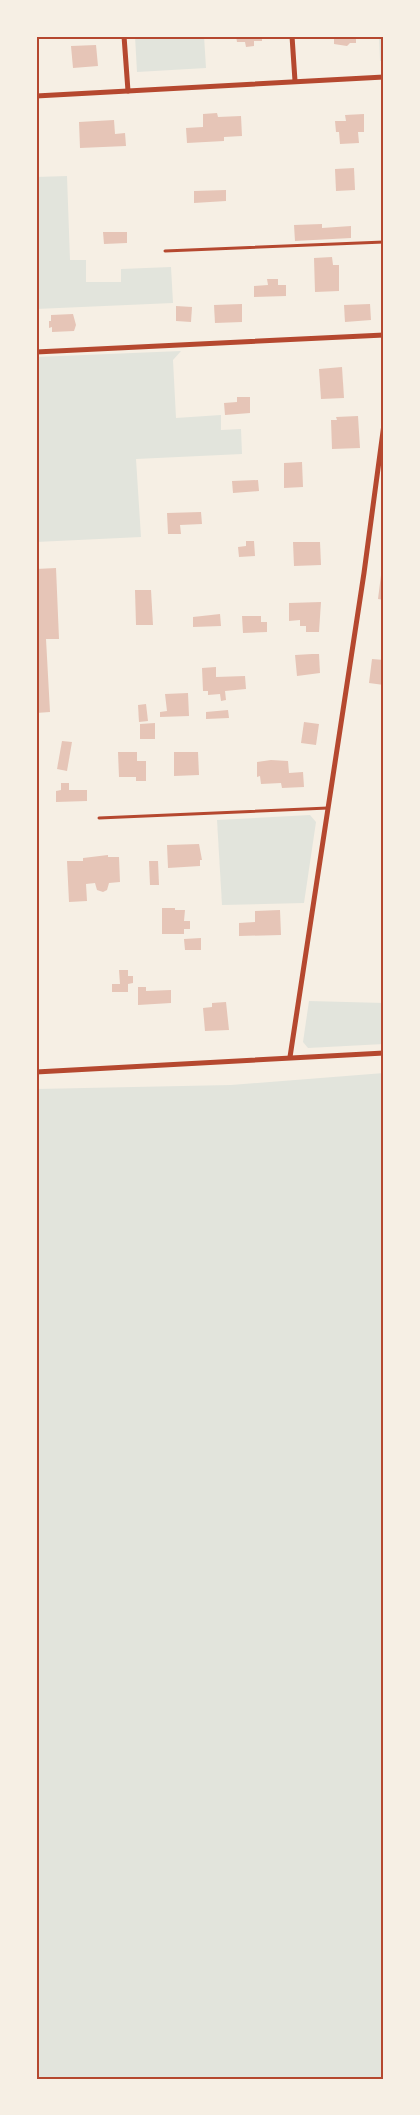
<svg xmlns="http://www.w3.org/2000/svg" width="420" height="2115" font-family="'Titillium Web',sans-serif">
<rect width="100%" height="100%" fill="#f6efe4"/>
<g fill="#e2e4dc">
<polygon points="135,36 204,36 206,68 137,72"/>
<polygon points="379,36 384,36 384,61 380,61"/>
<polygon points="67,176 70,260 86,260 86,282 121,282 121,269 171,267 173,303 36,309 36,177"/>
<polygon points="181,351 173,360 176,418 221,415 221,430 241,429 242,454 136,459 141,537 36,542 36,357"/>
<polygon points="310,815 316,822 304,903 222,905 217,820"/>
<polygon points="309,1001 384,1003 384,1044 308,1048 303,1042"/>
<polygon points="384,1073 384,2079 36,2079 36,1089 231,1085"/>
</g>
<g fill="#e6c5b7">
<polygon points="236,36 262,36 262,41 254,41 254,46 246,47 245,42 237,42"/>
<polygon points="334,36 356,36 356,43 350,43 347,46 334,44"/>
<polygon points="96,45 98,66 73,68 71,46"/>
<polygon points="217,113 218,117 241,116 242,136 224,137 224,141 187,143 186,128 203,127 203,114"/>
<polygon points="364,114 364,132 358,132 359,143 340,144 339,132 336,132 335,121 346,121 345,115"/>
<polygon points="114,120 115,134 125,133 126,146 80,148 79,122"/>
<polygon points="354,168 355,190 336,191 335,169"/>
<polygon points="226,190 226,201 194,203 194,191"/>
<polygon points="322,224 322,228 351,226 351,238 295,241 294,225"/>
<polygon points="103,232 127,232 127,243 104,244"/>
<polygon points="332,257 333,265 339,265 339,291 315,292 314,258"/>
<polygon points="267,279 278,279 278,285 286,285 286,296 254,297 254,286 268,285"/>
<polygon points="242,304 242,322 215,323 214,305"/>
<polygon points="370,304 371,320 345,322 344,305"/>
<polygon points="176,306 192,307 191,322 176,321"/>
<polygon points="73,314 76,325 74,331 52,332 52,327 49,328 49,321 51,321 51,315"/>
<polygon points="342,367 344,398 321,399 319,369"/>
<polygon points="237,397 250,397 250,413 225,415 224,403 237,402"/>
<polygon points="358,416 360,448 332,449 331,420 337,420 336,417"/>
<polygon points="302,462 303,487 284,488 284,463"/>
<polygon points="258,480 259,491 233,493 232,481"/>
<polygon points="201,512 202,524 180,525 181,534 168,534 167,513"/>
<polygon points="246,541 254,541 255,556 239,557 238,547 246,546"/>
<polygon points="293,542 320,542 321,565 294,566"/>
<polygon points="56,568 59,639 46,639 50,712 36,713 36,569"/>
<polygon points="381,575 384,575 384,600 378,599"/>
<polygon points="135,590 151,590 153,625 136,625"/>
<polygon points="321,602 319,632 306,632 306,626 300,626 300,620 289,621 289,603"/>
<polygon points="220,614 221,626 193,627 193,617"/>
<polygon points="242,616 261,616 261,622 267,622 267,632 243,633"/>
<polygon points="312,654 319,654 320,673 297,676 295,655"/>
<polygon points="372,659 384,660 384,685 369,683"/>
<polygon points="216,667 216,677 245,676 246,689 225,691 226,700 221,701 220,694 208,695 208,691 203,691 202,668"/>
<polygon points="188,693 189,716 160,717 160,712 167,711 165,694"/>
<polygon points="146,704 148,721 139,722 138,705"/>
<polygon points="228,710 229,718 206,719 206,712"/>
<polygon points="304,722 319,724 316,745 301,743"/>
<polygon points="155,723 155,739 140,739 140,724"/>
<polygon points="62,741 72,742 67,771 57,769"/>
<polygon points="118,752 137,752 137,761 146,761 146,781 136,781 136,777 119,777"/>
<polygon points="174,752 198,752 199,775 174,776"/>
<polygon points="271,760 288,761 289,773 303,772 304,787 282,788 281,783 261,784 260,776 257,777 257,762"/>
<polygon points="61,783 69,783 69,790 87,790 87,801 56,802 56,791 61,790"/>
<polygon points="199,844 202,860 200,860 200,866 168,868 167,845"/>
<polygon points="108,855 108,857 119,857 120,882 109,883 107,890 103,892 97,890 95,883 86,884 87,901 69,902 67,861 83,861 83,858"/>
<polygon points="149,861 158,861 159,885 150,885"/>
<polygon points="162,908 175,908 175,910 185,910 184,921 190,921 190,929 184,929 184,934 162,934"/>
<polygon points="280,910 281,935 239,936 239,923 255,922 255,911"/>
<polygon points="201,938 201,950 185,950 184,939"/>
<polygon points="119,970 128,970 128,976 133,976 133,983 128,984 128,992 112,992 112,984 120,984"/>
<polygon points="138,987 146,987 146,991 171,990 171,1003 138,1005"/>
<polygon points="226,1002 229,1030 205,1031 203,1008 212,1007 212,1003"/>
</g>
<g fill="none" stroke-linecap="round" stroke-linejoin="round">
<g stroke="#b5482f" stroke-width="3">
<polyline points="165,251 384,242"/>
<polyline points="99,818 328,808"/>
</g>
<g stroke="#b5482f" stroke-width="5">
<polyline points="124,36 128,91"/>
<polyline points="292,36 295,81"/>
<polyline points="36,96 384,77"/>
<polyline points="36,352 384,335"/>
<polyline points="290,1057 364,573 384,424"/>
<polyline points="36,1072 384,1053"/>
</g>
</g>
<rect width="420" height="2115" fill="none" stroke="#f6efe4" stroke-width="75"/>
<rect x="38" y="38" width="344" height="2040" fill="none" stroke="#b5482f" stroke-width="2"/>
</svg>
